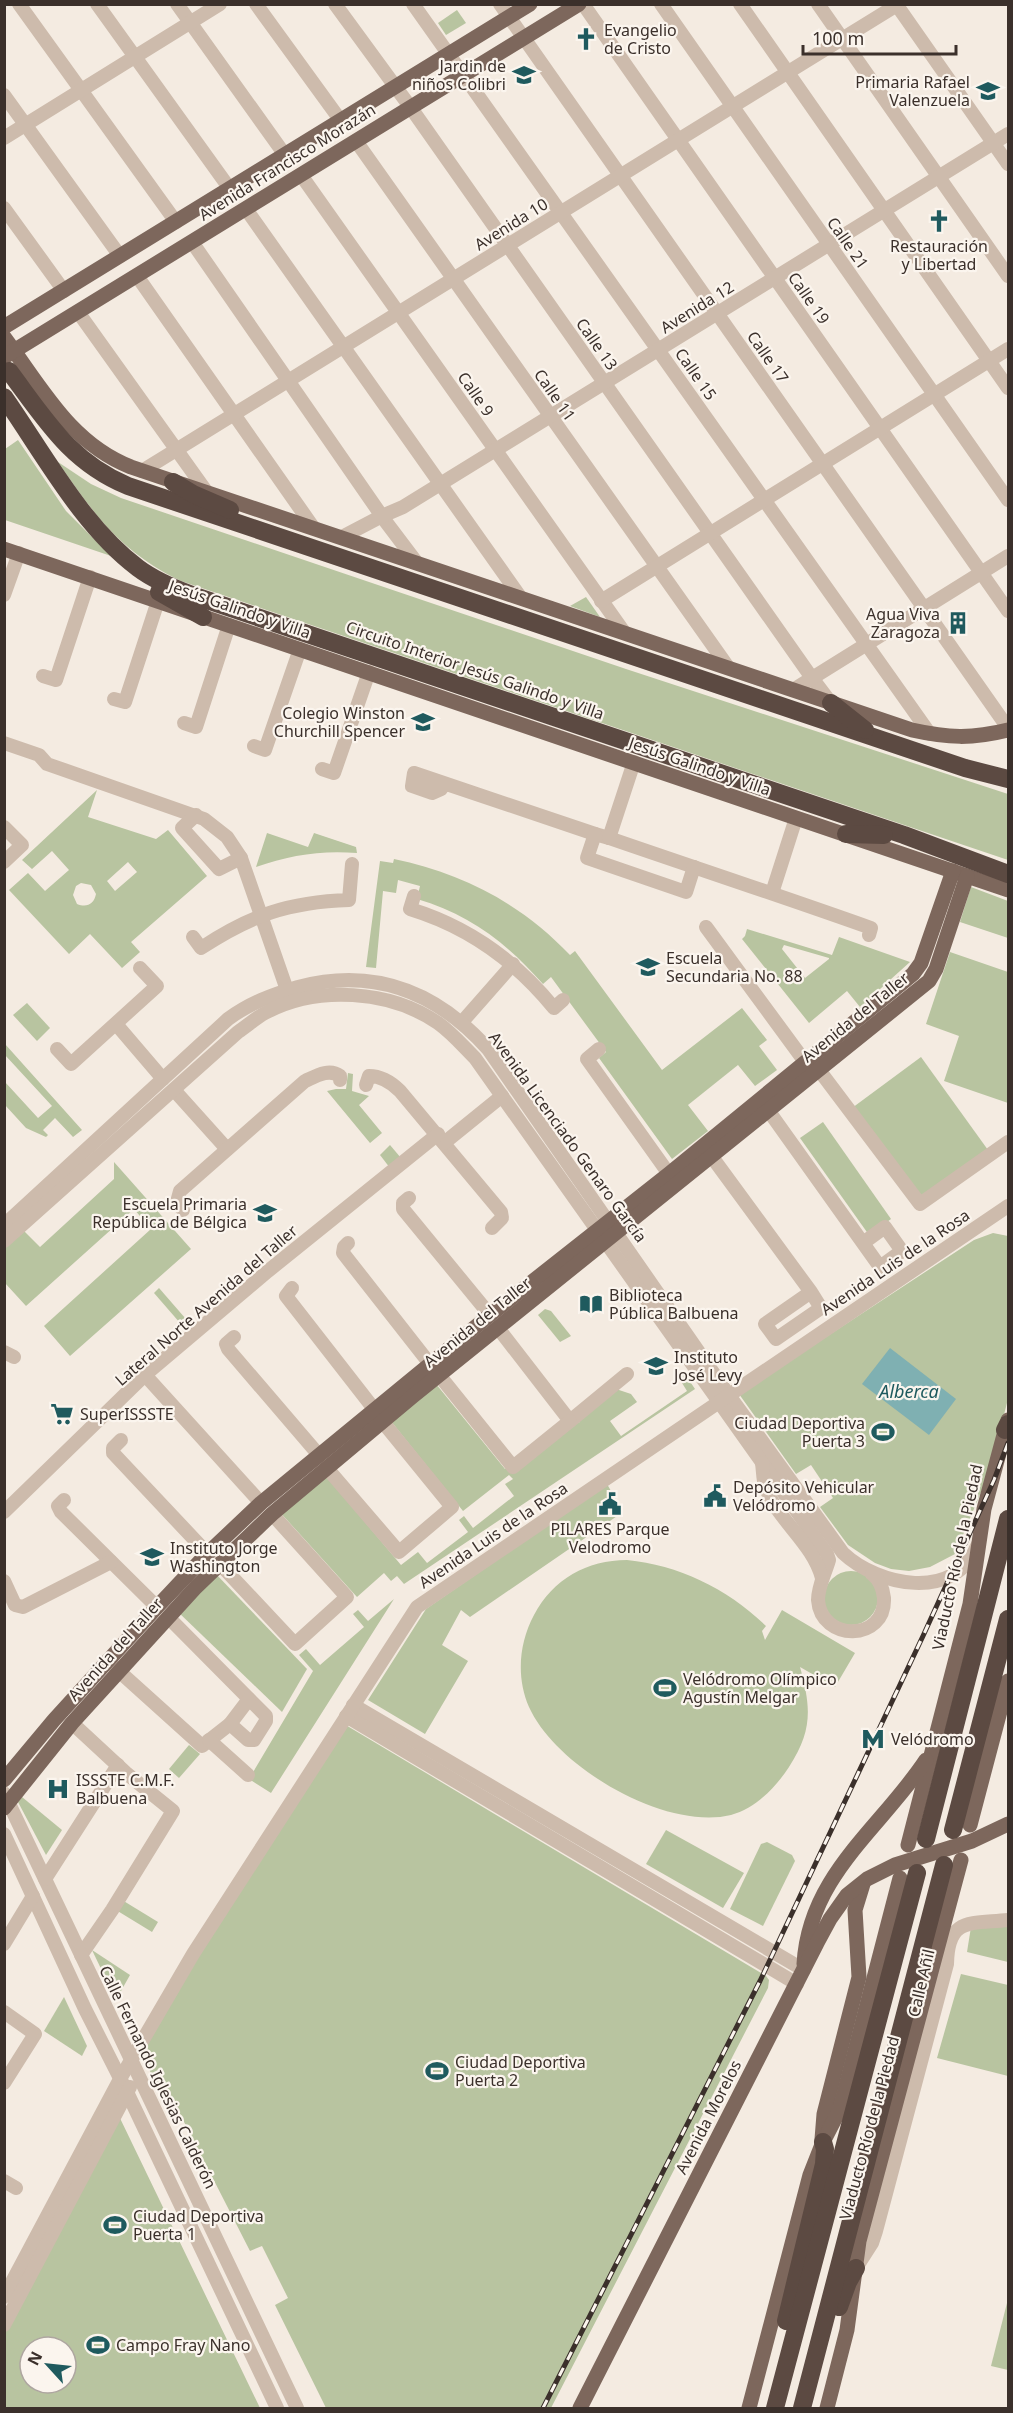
<svg xmlns="http://www.w3.org/2000/svg" width="1013" height="2413" font-family="'Noto Sans',sans-serif">
<rect width="100%" height="100%" fill="#f4ebe1"/>
<g fill="#b8c4a0" fill-rule="evenodd">
<polygon points="457,10 466,23 446,35 438,23"/>
<polygon points="18,440 66,511 111,556 5,520 5,449"/>
<path d="M58,462L91,484L121,498L626,669L1008,794V860L181,581C121,552 95,516 58,462Z"/>
<polygon points="586,597 600,617 570,606"/>
<path d="M97,790L88,817L156,839L168,830L207,876L131,942L140,952L122,968L90,934L69,954L9,890L28,873L45,891L69,870L52,851L32,869L22,860ZM128,862L137,872L115,891L107,881ZM81,883L91,885L96,894C94,904 87,908 77,904L73,895L76,886Z"/>
<path d="M267,833L308,847L314,833L356,847L357,853C322,850 289,855 256,867Z"/>
<path d="M394,859C462,873 522,904 570,955L575,951L662,1070L742,1008L767,1040L759,1046L777,1070L755,1086L738,1065L688,1105L708,1131L672,1159L599,1058L606,1052L551,977L543,984C507,943 469,914 417,899L420,886L398,880L396,893L383,891L376,968L366,967L380,861L393,863Z"/>
<polygon points="971,887 1008,901 1008,938 960,922"/>
<path d="M747,929L832,955L839,937L910,962L860,1007L847,991L809,1023L742,939L745,936ZM784,945L829,958V959L805,978L782,949Z"/>
<polygon points="950,952 1008,972 1008,1103 944,1081 959,1036 926,1024"/>
<polygon points="27,1003 50,1028 37,1041 13,1015"/>
<polygon points="5,1044 82,1130 73,1137 55,1118 43,1130 48,1135 46,1137 26,1128 5,1105 5,1082 38,1118 52,1106 5,1055"/>
<polygon points="921,1057 988,1150 921,1200 852,1108"/>
<polygon points="348,1073 353,1074 352,1091 369,1096 359,1105 382,1133 370,1143 327,1091 336,1089 346,1089"/>
<polygon points="823,1122 891,1219 869,1235 800,1138"/>
<polygon points="390,1145 401,1158 390,1168 380,1155"/>
<polygon points="114,1162 191,1249 70,1356 44,1326 151,1229 134,1209 26,1306 5,1283 5,1245 22,1229 40,1247 114,1179"/>
<polygon points="993,1233 1008,1236 1008,1399 989,1473 955,1554 930,1567 909,1571 891,1569 875,1563 848,1545 820,1507 833,1498 811,1465 796,1474 739,1394 974,1240"/>
<polygon points="159,1288 192,1326 187,1331 154,1293"/>
<polygon points="545,1309 551,1311 571,1336 560,1342 538,1315"/>
<polygon points="683,1371 695,1389 404,1584 397,1576 391,1581 384,1573 357,1597 277,1509 322,1471 401,1565 418,1552 427,1563 468,1532 459,1520 464,1516 473,1528 514,1496 505,1484 513,1479 509,1475 463,1511 386,1415 432,1379 505,1469 561,1424 563,1426 580,1422 579,1419 607,1386 631,1394 637,1402 610,1421 621,1436 687,1391 677,1375"/>
<polygon points="607,1484 623,1512 470,1617 461,1610 442,1645 468,1661 425,1734 368,1700 426,1609"/>
<path d="M627,1560C679,1565 728,1589 766,1626L762,1631L765,1640L782,1610L855,1653L835,1687L800,1667C811,1707 813,1730 789,1767C776,1787 755,1809 731,1815C665,1831 556,1767 529,1707C516,1677 519,1643 534,1615C553,1579 587,1560 627,1560Z"/>
<circle cx="851" cy="1598" r="27"/>
<polygon points="215,1573 307,1669 282,1712 176,1610"/>
<polygon points="394,1599 271,1793 249,1779 313,1671 299,1655 306,1649 320,1665 364,1627 353,1614 358,1610 368,1621"/>
<polygon points="344,1724 766,1976 769,1980 768,1988 551,2408 326,2408 275,2305 288,2298 262,2246 250,2251 180,2114 152,2077 145,2056 148,2037"/>
<polygon points="189,1745 200,1754 179,1778 169,1769"/>
<polygon points="22,1797 62,1830 46,1855 18,1802"/>
<polygon points="666,1830 744,1873 723,1908 646,1864"/>
<polygon points="767,1842 792,1855 795,1861 763,1926 730,1909 761,1844"/>
<polygon points="122,1900 158,1922 152,1932 116,1910"/>
<polygon points="1008,1924 1008,1962 967,1952 971,1927"/>
<polygon points="92,1950 130,1975 116,2000"/>
<polygon points="961,1974 1008,1985 1008,2076 937,2058"/>
<polygon points="64,1997 87,2046 82,2056 44,2031"/>
<path d="M117,2112L260,2408H5L4,2332ZM30,2347H66V2383H30Z"/>
<polygon points="1008,2299 1008,2370 991,2366"/>
</g>
<polygon fill="#7fb0b2" points="890,1348 956,1399 929,1435 862,1384"/>
<g fill="none" stroke-linecap="round" stroke-linejoin="round">
<g stroke="#cdbbac" stroke-width="14">
<polyline points="19,4 176,222"/>
<polyline points="97,4 230,189"/>
<polyline points="177,4 285,155"/>
<polyline points="256,4 341,121"/>
<polyline points="335,4 411,108 812,678 831,703"/>
<polyline points="413,4 930,734"/>
<polyline points="500,4 1008,728"/>
<polyline points="583,4 1008,611"/>
<polyline points="661,4 1008,500"/>
<polyline points="740,4 1008,388"/>
<polyline points="818,4 1008,276"/>
<polyline points="896,4 1008,164"/>
<polyline points="4,95 120,256"/>
<polyline points="4,138 220,4"/>
<polyline points="356,141 728,667"/>
<polyline points="301,175 624,632"/>
<polyline points="4,208 64,291"/>
<polyline points="246,209 521,598"/>
<polyline points="192,242 386,522 417,563"/>
<polyline points="137,276 313,527"/>
<polyline points="78,312 206,491"/>
<polyline points="142,471 897,5"/>
<polyline points="342,537 382,516 403,507 1008,134"/>
<polyline points="4,595 19,553"/>
<polyline points="601,601 1008,349"/>
<polyline points="43,676 56,680 90,577"/>
<polyline points="793,690 1008,556"/>
<polyline points="114,699 125,702 158,601"/>
<polyline points="184,723 196,727 229,625"/>
<polyline points="4,743 39,755 47,764 204,819 227,837 241,858 287,990"/>
<polyline points="254,746 265,750 300,649"/>
<polyline points="322,769 334,773 369,672"/>
<path d="M444,783L441,789L432,793L412,786L414,773L595,834L609,838C696,868 784,897 871,928L869,935"/>
<polyline points="196,815 182,828 219,869 241,858"/>
<polyline points="4,827 22,845 4,862"/>
<polyline points="595,834 587,858 686,892 694,867"/>
<polyline points="609,838 634,762"/>
<polyline points="772,893 796,818"/>
<path d="M414,896L410,909C469,927 515,960 554,1008L563,1000"/>
<polyline points="706,927 811,1070"/>
<path d="M193,937L201,948C251,915 289,902 349,900L352,864"/>
<polyline points="462,1022 513,964"/>
<polyline points="116,1024 163,1079"/>
<polyline points="57,1049 71,1064 157,986 140,968"/>
<polyline points="599,1049 587,1059 669,1174"/>
<polyline points="819,1070 920,1204 1008,1142"/>
<path d="M366,1085L369,1076C381,1076 391,1082 400,1091L501,1212L502,1218L492,1228"/>
<polyline points="174,1090 227,1149"/>
<polyline points="768,1110 880,1267 902,1251 885,1227 863,1243"/>
<polyline points="444,1143 502,1096"/>
<polyline points="712,1157 811,1292 821,1308 776,1339 765,1324 811,1292"/>
<polyline points="409,1198 403,1203 403,1209 490,1315"/>
<path d="M183,1210L177,1202L180,1191L305,1081C316,1076 329,1068 340,1076V1080"/>
<path d="M4,1225L228,1019C250,1003 271,995 298,987C374,967 436,991 488,1049L728,1394L843,1553C878,1586 955,1602 977,1546"/>
<path d="M4,1241L238,1032C247,1026 256,1018 265,1013C317,985 390,990 438,1023C452,1033 463,1046 475,1058L827,1554L829,1560C825,1574 818,1586 818,1600C821,1642 886,1642 884,1598C883,1588 880,1580 872,1574"/>
<polyline points="348,1243 344,1247 343,1253 430,1364"/>
<polyline points="292,1288 286,1296 374,1409"/>
<polyline points="498,1328 570,1421 627,1374"/>
<polyline points="234,1337 226,1344 228,1349 318,1454"/>
<polyline points="4,1352 14,1357"/>
<polyline points="145,1375 261,1503"/>
<polyline points="439,1375 513,1467 570,1421"/>
<polyline points="121,1440 113,1448 113,1453 208,1554"/>
<path d="M762,1463C763,1470 763,1479 765,1486C777,1520 813,1543 822,1578"/>
<polyline points="326,1467 399,1552 452,1507 382,1421"/>
<polyline points="64,1500 58,1506 61,1512 157,1607"/>
<polyline points="4,1512 145,1375 268,1271 438,1134"/>
<polyline points="219,1563 295,1644 347,1597 272,1514"/>
<polyline points="4,1581 15,1605 23,1607 111,1562"/>
<polyline points="168,1617 266,1716 266,1721 254,1740 248,1740 230,1724"/>
<polyline points="111,1664 202,1746 230,1724 249,1699"/>
<polyline points="353,1705 804,1970"/>
<polyline points="346,1716 797,1984"/>
<polyline points="72,1723 126,1773 173,1811 112,1910 81,1955"/>
<polyline points="209,1740 248,1775"/>
<polyline points="4,1793 297,2408"/>
<polyline points="4,1834 85,2009 127,2092 277,2408"/>
<polyline points="45,1879 118,1765"/>
<polyline points="4,1944 33,1896"/>
<polyline points="4,2012 35,2034 4,2083"/>
<polyline points="4,2181 16,2188"/>
<path d="M856,2268L872,2243L876,2231L947,1964C948,1917 970,1924 1008,1920"/>
<polyline points="4,2297 120,2079 193,1954 417,1607 1008,1206"/>
<polyline points="4,2325 130,2087"/>
</g>
<g stroke="#7d675c" stroke-width="15">
<polyline points="4,327 530,4"/>
<path d="M4,337C42,388 70,443 131,467L912,730C948,738 972,739 1008,730"/>
<polyline points="4,357 579,4"/>
<polyline points="4,549 1008,890"/>
<polyline points="4,1780 54,1720 157,1607 206,1555 261,1503 490,1315 669,1174 913,974 921,963 953,871"/>
<polyline points="4,1808 72,1723 196,1587 272,1514 413,1396 929,981 936,969 967,876"/>
<polyline points="970,1825 1008,1681"/>
<polyline points="908,1845 970,1604 984,1509 1008,1420"/>
<path d="M804,1964C809,1875 881,1828 926,1760"/>
<polyline points="822,2139 824,2114 859,1977 855,1910 863,1884"/>
<polyline points="580,2408 817,1943 830,1919 847,1895 867,1879 895,1865 972,1841 1008,1824"/>
<polyline points="749,2408 810,2175 823,2142 840,2109 900,1878"/>
<polyline points="827,2408 847,2330 859,2241 961,1860"/>
</g>
<g stroke="#5c4a42" stroke-width="18">
<path d="M9,371C45,419 70,462 128,486L965,768L1008,779"/>
<path d="M4,397C44,454 82,526 138,568C154,580 173,588 192,595L904,835L1008,874"/>
<polyline points="173,482 193,494 230,510"/>
<polyline points="159,592 203,617"/>
<polyline points="831,703 865,730"/>
<polyline points="846,834 884,835"/>
<polyline points="1005,1430 1008,1424"/>
<polyline points="953,1830 1008,1619"/>
<polyline points="926,1839 1008,1519"/>
<polyline points="839,2307 848,2282 856,2268"/>
<polyline points="786,2321 824,2164 825,2149 823,2142"/>
<polyline points="775,2408 917,1873"/>
<polyline points="802,2408 944,1865"/>
</g>
<g stroke="#3b302b" stroke-width="5">
<polyline id="rail" points="543,2408 760,1981 923,1636 994,1480 1008,1443"/>
</g>
<use href="#rail" stroke="#fbf5ee" stroke-width="3" stroke-dasharray="9" stroke-linecap="butt"/>
</g>
<defs>
<g id="church-bare" transform="scale(1.8)"><path d="M-1.2-6h2.4v3.5h3.3v2.4h-3.3V6h-2.4V-.1h-3.3v-2.4h3.3Z" fill="#1f5a5e" stroke="#fbf5ee" stroke-width="2.5" paint-order="stroke"/></g>
<g id="school-bare" transform="scale(1.8)"><path d="M0-5L7-2L0 1L-7-2ZM-4 1L0 2.5L4 1V4Q0 6-4 4Z" fill="#1f5a5e" stroke="#fbf5ee" stroke-width="2.5" paint-order="stroke"/></g>
<g id="building-bare" transform="scale(1.8)"><path d="M-4-6H4V6H1V3H-1V6H-4ZM-2.5-4.3h1.7v1.8h-1.7ZM.8-4.3h1.7v1.8H.8ZM-2.5-1h1.7V.8h-1.7ZM.8-1h1.7V.8H.8Z" fill="#1f5a5e" stroke="#fbf5ee" stroke-width="2.5" paint-order="stroke"/></g>
<g id="library-bare" transform="scale(1.8)"><path d="M-6-4Q-3-5.5-.7-3.5V5Q-3 3-6 4ZM6-4Q3-5.5 .7-3.5V5Q3 3 6 4Z" fill="#1f5a5e" stroke="#fbf5ee" stroke-width="2.5" paint-order="stroke"/></g>
<g id="supermarket-bare" transform="scale(1.8)"><path d="M-6-5.5h2.5l.6 2H6L4.5 2H-2.5L-4.4-4H-6ZM-1.5 3.2a1.3 1.3 0 1 0 .1 0ZM3 3.2a1.3 1.3 0 1 0 .1 0Z" fill="#1f5a5e" stroke="#fbf5ee" stroke-width="2.5" paint-order="stroke"/></g>
<g id="stadium-bare" transform="scale(1.8)"><path d="M0-5a6.5 5 0 1 0 0 10a6.5 5 0 1 0 0-10ZM-3.5-1.8h7v3.6h-7Z" fill="#1f5a5e" stroke="#fbf5ee" stroke-width="2.5" paint-order="stroke"/></g>
<g id="civic-bare" transform="scale(1.8)"><path d="M-.6-6.5H3V-4.5H.6V-3L4-1V1h2V6H-6V1h2V-1L-.6-3ZM-1.2 2.5V6h2.4V2.5Z" fill="#1f5a5e" stroke="#fbf5ee" stroke-width="2.5" paint-order="stroke"/></g>
<g id="metro-bare" transform="scale(1.8)"><path d="M-5.5 5V-5H-3L0 0L3-5H5.5V5H3V-.5L0 4L-3-.5V5Z" fill="#1f5a5e" stroke="#fbf5ee" stroke-width="2.5" paint-order="stroke"/></g>
<g id="hospital-bare" transform="scale(1.8)"><path d="M-5-5h3v3.5h4V-5h3V5h-3V1.5h-4V5h-3Z" fill="#1f5a5e" stroke="#fbf5ee" stroke-width="2.5" paint-order="stroke"/></g>
</defs>
<g fill-rule="evenodd">
<use href="#church-bare" x="586" y="39"/>
<use href="#school-bare" x="524" y="75"/>
<use href="#school-bare" x="988" y="91"/>
<use href="#church-bare" x="939" y="221"/>
<use href="#building-bare" x="958" y="623"/>
<use href="#school-bare" x="423" y="722"/>
<use href="#school-bare" x="648" y="967"/>
<use href="#school-bare" x="265" y="1213"/>
<use href="#library-bare" x="591" y="1304"/>
<use href="#school-bare" x="656" y="1366"/>
<use href="#supermarket-bare" x="62" y="1414"/>
<use href="#stadium-bare" x="883" y="1432"/>
<use href="#civic-bare" x="715" y="1496"/>
<use href="#civic-bare" x="610" y="1504"/>
<use href="#school-bare" x="152" y="1557"/>
<use href="#stadium-bare" x="665" y="1688"/>
<use href="#metro-bare" x="873" y="1739"/>
<use href="#hospital-bare" x="58" y="1789"/>
<use href="#stadium-bare" x="437" y="2071"/>
<use href="#stadium-bare" x="115" y="2225"/>
<use href="#stadium-bare" x="98" y="2345"/>
</g>
<g text-anchor="middle" stroke-width="4.5" stroke-linejoin="round" paint-order="stroke">
<g font-size="16" fill="#3b302b" stroke="#fbf5ee" text-anchor="start">
<text x="604" y="36">Evangelio<tspan x="604" dy="18">de Cristo</tspan></text>
<text x="506" y="72" text-anchor="end">Jardin de<tspan x="506" dy="18">niños Colibri</tspan></text>
<text x="970" y="88" text-anchor="end">Primaria Rafael<tspan x="970" dy="18">Valenzuela</tspan></text>
<text x="939" y="252" text-anchor="middle">Restauración<tspan x="939" dy="18">y Libertad</tspan></text>
<text x="940" y="620" text-anchor="end">Agua Viva<tspan x="940" dy="18">Zaragoza</tspan></text>
<text x="405" y="719" text-anchor="end">Colegio Winston<tspan x="405" dy="18">Churchill Spencer</tspan></text>
<text x="666" y="964">Escuela<tspan x="666" dy="18">Secundaria No. 88</tspan></text>
<text x="247" y="1210" text-anchor="end">Escuela Primaria<tspan x="247" dy="18">República de Bélgica</tspan></text>
<text x="609" y="1301">Biblioteca<tspan x="609" dy="18">Pública Balbuena</tspan></text>
<text x="674" y="1363">Instituto<tspan x="674" dy="18">José Levy</tspan></text>
<text x="80" y="1420">SuperISSSTE</text>
<text x="865" y="1429" text-anchor="end">Ciudad Deportiva<tspan x="865" dy="18">Puerta 3</tspan></text>
<text x="733" y="1493">Depósito Vehicular<tspan x="733" dy="18">Velódromo</tspan></text>
<text x="610" y="1535" text-anchor="middle">PILARES Parque<tspan x="610" dy="18">Velodromo</tspan></text>
<text x="170" y="1554">Instituto Jorge<tspan x="170" dy="18">Washington</tspan></text>
<text x="683" y="1685">Velódromo Olímpico<tspan x="683" dy="18">Agustín Melgar</tspan></text>
<text x="891" y="1745">Velódromo</text>
<text x="76" y="1786">ISSSTE C.M.F.<tspan x="76" dy="18">Balbuena</tspan></text>
<text x="455" y="2068">Ciudad Deportiva<tspan x="455" dy="18">Puerta 2</tspan></text>
<text x="133" y="2222">Ciudad Deportiva<tspan x="133" dy="18">Puerta 1</tspan></text>
<text x="116" y="2351">Campo Fray Nano</text>
</g>
<g font-size="16" fill="#3b302b" stroke="#fbf5ee">
<text transform="translate(287 162) rotate(-32)" y="6">Avenida Francisco Morazán</text>
<text transform="translate(511 224) rotate(-32)" y="6">Avenida 10</text>
<text transform="translate(848 243) rotate(55)" y="6">Calle 21</text>
<text transform="translate(809 298) rotate(55)" y="6">Calle 19</text>
<text transform="translate(697 307) rotate(-32)" y="6">Avenida 12</text>
<text transform="translate(597 344) rotate(55)" y="6">Calle 13</text>
<text transform="translate(768 357) rotate(55)" y="6">Calle 17</text>
<text transform="translate(696 374) rotate(55)" y="6">Calle 15</text>
<text transform="translate(476 394) rotate(55)" y="6">Calle 9</text>
<text transform="translate(555 395) rotate(55)" y="6">Calle 11</text>
<text transform="translate(240 609) rotate(19)" y="6">Jesús Galindo y Villa</text>
<text transform="translate(475 670) rotate(19)" y="6">Circuito Interior Jesús Galindo y Villa</text>
<text transform="translate(700 766) rotate(19)" y="6">Jesús Galindo y Villa</text>
<text transform="translate(855 1017) rotate(-39)" y="6">Avenida del Taller</text>
<text transform="translate(568 1137) rotate(54)" y="6">Avenida Licenciado Genaro García</text>
<text transform="translate(895 1262) rotate(-34)" y="6">Avenida Luis de la Rosa</text>
<text transform="translate(206 1305) rotate(-41)" y="6">Lateral Norte Avenida del Taller</text>
<text transform="translate(477 1322) rotate(-39)" y="6">Avenida del Taller</text>
<text transform="translate(493 1535) rotate(-34)" y="6">Avenida Luis de la Rosa</text>
<text transform="translate(957 1557) rotate(-78)" y="6">Viaducto Río de la Piedad</text>
<text transform="translate(115 1649) rotate(-48)" y="6">Avenida del Taller</text>
<text transform="translate(921 1983) rotate(-77)" y="6">Calle Añil</text>
<text transform="translate(158 2077) rotate(64)" y="6">Calle Fernando Iglesias Calderón</text>
<text transform="translate(708 2117) rotate(-63)" y="6">Avenida Morelos</text>
<text transform="translate(869 2128) rotate(-75)" y="6">Viaducto Río de la Piedad</text>
</g>
<g font-size="18" font-style="italic" fill="#1f5a5e" stroke="#fbf5ee">
<text x="909" y="1398">Alberca</text>
</g>
</g>
<rect width="1013" height="2413" fill="none" stroke="#3b302b" stroke-width="12"/>
<g transform="translate(48 2365) rotate(297)"><circle r="28" fill="#fbf5ee" stroke="#aea6a0" stroke-width="1.5"/>
<path d="M0-4.5L10 22L0 15L-10 22Z" fill="#1f5a5e"/>
<text y="-9" font-size="16" font-weight="bold" text-anchor="middle" fill="#3b302b">N</text>
</g>
<path d="M803 45v9h153v-9" fill="none" stroke="#3b302b" stroke-width="3"/>
<text x="812" y="45" font-size="18" fill="#3b302b" stroke="#fbf5ee" stroke-width="4.5" paint-order="stroke">100 m</text>
</svg>
